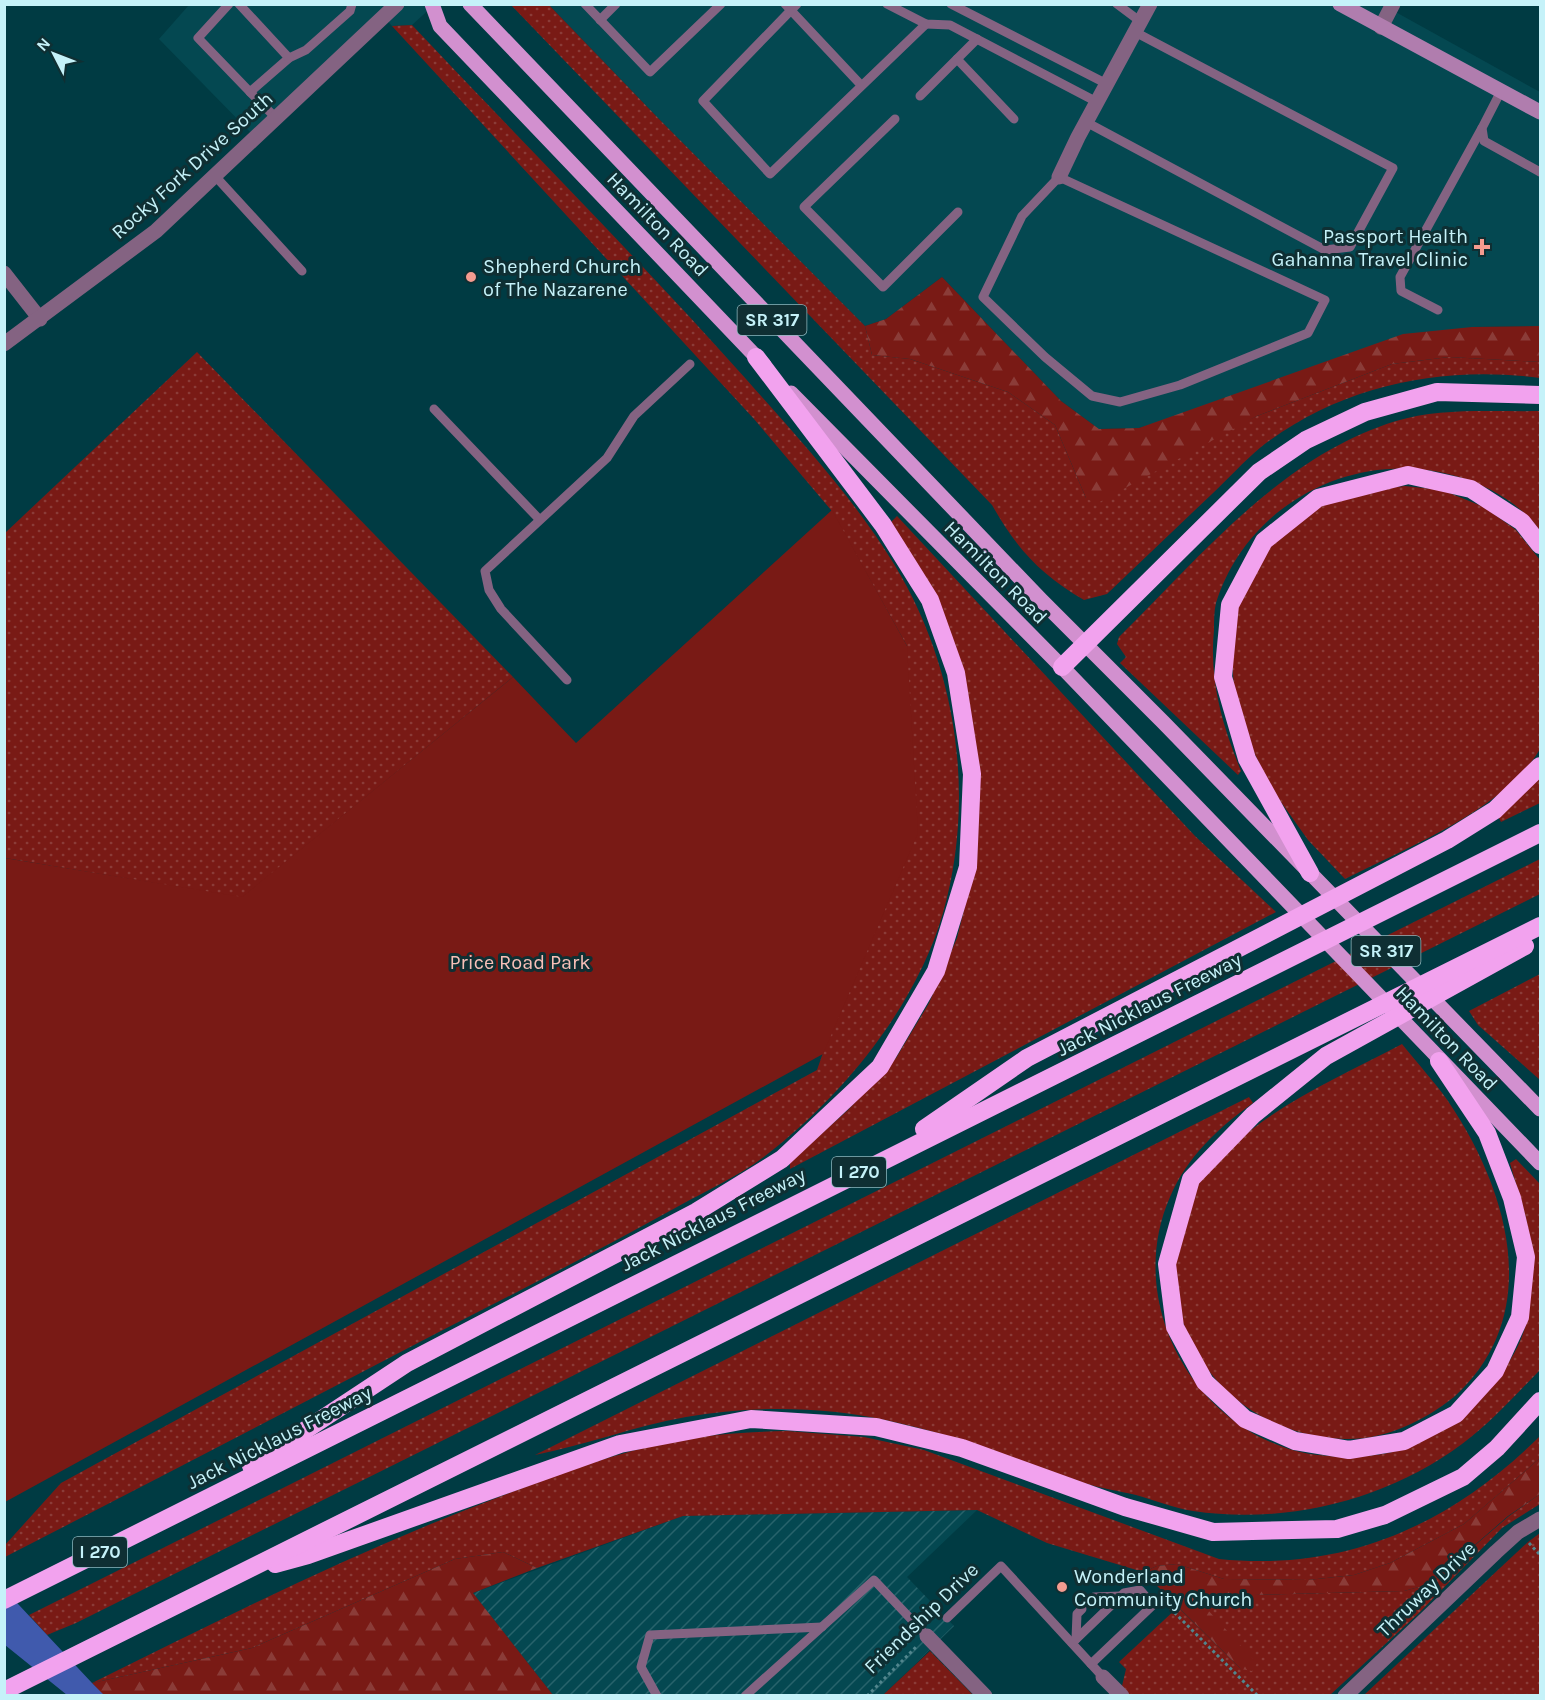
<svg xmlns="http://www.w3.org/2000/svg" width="1545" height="1700" font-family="Karla,sans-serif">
<defs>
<pattern id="industrial-furrows" width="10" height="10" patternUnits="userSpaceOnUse" patternTransform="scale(1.5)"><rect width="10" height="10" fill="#044851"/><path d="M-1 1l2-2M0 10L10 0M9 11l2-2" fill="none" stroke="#27636b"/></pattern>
<pattern id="grass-dots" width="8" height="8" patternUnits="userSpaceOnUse" patternTransform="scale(1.5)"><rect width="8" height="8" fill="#791a15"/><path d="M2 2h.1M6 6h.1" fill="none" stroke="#8b3c38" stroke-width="1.8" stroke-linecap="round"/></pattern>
<pattern id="forest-firs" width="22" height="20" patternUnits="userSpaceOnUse" patternTransform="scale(1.5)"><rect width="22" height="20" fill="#791a15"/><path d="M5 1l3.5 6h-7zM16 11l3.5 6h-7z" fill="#8b3c38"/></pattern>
</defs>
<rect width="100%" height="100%" fill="#003b43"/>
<g fill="#044851">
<polygon points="189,5 434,5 412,25 392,26 381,14 253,135 159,39"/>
<polygon points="549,5 1383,5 1540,92 1540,326 1472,327 1139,428 1099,429 1061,401 942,277 886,319 865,326 658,118"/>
</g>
<polygon fill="url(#industrial-furrows)" points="977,1510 907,1577 954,1626 883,1695 553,1695 473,1593 683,1516"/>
<g fill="url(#grass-dots)">
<path d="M511,5H549L658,118L865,326L872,355L910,359L1008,392L1055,425L1086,498L1257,416L1392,364L1449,357L1540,362V378C1442,365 1341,385 1261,447C1244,461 1228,479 1212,494C1177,527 1142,561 1107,594L1084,600C1040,574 1017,549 992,505Z"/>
<path d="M412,25C523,143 638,258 746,379C798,438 853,497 894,564C957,667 976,797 943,913C916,1007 842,1097 765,1156C739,1176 706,1191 677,1207C598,1251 517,1292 437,1333C293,1408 149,1483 5,1557V1545L61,1483L817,1070L898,836L907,646L831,510L754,419L392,26Z"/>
<polygon points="197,352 513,677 242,898 5,858 5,533"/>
<path d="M1540,411V531C1521,504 1489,486 1459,477C1359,446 1248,501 1216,603C1214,611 1214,621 1214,630C1209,680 1222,725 1241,771L1238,775L1120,663L1126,657L1117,644L1119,637C1202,555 1282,456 1396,421C1441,407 1494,412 1540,411Z"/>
<path d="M1405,486L1442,490L1484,507L1516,530L1540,560V749C1506,809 1405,848 1345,879L1308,840L1271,788L1251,746L1234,689L1231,643L1237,604L1270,545L1323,504L1362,491Z"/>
<polygon points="897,516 1195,836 1276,912 790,1169 790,1162 848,1110 896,1058 929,1003 957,938 975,866 976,743 891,522"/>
<polygon points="1540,776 1540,803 1501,822 1498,816"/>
<polygon points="1540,859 1540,894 76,1623 47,1635 29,1615"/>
<polygon points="1540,974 1540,1080 1478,1025 1469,1011"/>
<path d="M1402,1044C1417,1063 1434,1081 1448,1101C1509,1191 1545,1315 1454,1397C1424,1421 1385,1440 1345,1439C1253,1436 1180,1369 1174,1276C1174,1263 1179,1249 1181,1237C1185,1215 1190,1191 1205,1174C1256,1112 1332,1081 1402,1044Z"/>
<path d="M1249,1097L1253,1103C1218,1128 1187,1157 1170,1197C1126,1297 1187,1417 1289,1449C1320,1459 1374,1460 1405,1448C1420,1443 1449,1414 1462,1403C1475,1393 1495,1382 1504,1369C1514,1356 1522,1339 1526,1324C1529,1311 1530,1238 1527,1224C1523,1203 1515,1183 1510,1163L1516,1159L1540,1184V1370C1515,1395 1491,1423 1462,1444C1387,1500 1286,1525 1193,1511C1174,1508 1154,1500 1136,1495C1119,1491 1100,1488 1084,1483C1002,1454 923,1422 836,1412C787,1407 736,1408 686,1417C635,1426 586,1445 535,1455Z"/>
<path d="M787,1431L864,1437L924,1450L1219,1559C1347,1572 1451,1524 1540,1436V1458L1464,1524L1390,1563L1354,1575L1308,1580L1224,1579L1177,1564L1157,1566L1143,1572L1047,1543L977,1510L683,1516L537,1568L503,1552L455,1559L252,1648L92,1683C214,1623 336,1561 463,1511C531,1485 602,1455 674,1441C712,1434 749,1432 787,1431Z"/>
<polygon points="1540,1494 1540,1504 1502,1528 1419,1613 1330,1695 1128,1695 1122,1686 1126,1669 1119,1662 1178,1607 1241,1669 1205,1608 1205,1602 1218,1596 1404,1591 1430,1584 1509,1516"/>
<polygon points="1540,1533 1540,1695 1364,1695 1528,1542"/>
<polygon points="930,1651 973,1695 883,1695"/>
</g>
<g fill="url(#forest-firs)">
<polygon points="942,277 1061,401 1099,429 1139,428 1403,334 1472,327 1540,326 1540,362 1449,357 1392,364 1257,416 1096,504 1086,498 1055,425 1008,392 910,359 872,355 865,326 886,319"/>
<polygon points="1540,1458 1540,1494 1508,1516 1430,1584 1404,1591 1218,1596 1205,1602 1206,1608 1257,1663 1252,1671 1241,1669 1143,1572 1157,1566 1177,1564 1224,1579 1308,1580 1354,1575 1390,1563 1464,1524"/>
<polygon points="503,1552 537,1568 473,1593 553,1695 104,1696 92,1683 252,1648 455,1559"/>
</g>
<polygon fill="#791a15" points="832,510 907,646 918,833 823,1054 5,1502 5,858 242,897 513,677 576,743"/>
<polygon fill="#405aad" points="4,1589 92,1683 104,1695 67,1695 5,1645"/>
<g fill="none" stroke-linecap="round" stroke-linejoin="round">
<g stroke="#51868e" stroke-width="3" stroke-dasharray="3 3" stroke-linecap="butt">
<polyline points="1529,1543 1540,1555"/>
<polyline points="1166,1604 1258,1696"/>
<polyline points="867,1696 917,1646"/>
</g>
<g stroke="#846382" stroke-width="9">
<polyline points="229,4 198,38 250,92 289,58 306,50 350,11 352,4"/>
<polyline points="239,4 289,58"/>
<polyline points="585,4 650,72 721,4"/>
<polyline points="785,4 861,85"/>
<polyline points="797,4 703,101 770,174 926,24"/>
<polyline points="887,4 926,24 950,25 1097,102"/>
<polyline points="951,4 1107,84"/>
<polyline points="1117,4 1141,22"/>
<polyline points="600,20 616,4"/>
<polyline points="957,59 1014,119"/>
<polyline points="1501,91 1482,128 1484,141 1540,172"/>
<polyline points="250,92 277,119"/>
<polyline points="920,96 977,39"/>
<polyline points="895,119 804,207 883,287 958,212"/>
<polyline points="1086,122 1325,250 1350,247 1393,168 1135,32"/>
<polyline points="216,177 302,271"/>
<polygon points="1059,177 1325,300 1308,333 1180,385 1120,402 1092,396 1045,357 983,297 1022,216"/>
<polyline points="1438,310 1401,291 1400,277 1482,128"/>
<polyline points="434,409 539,519"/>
<polyline points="567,680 501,609 489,590 485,571 607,458 634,416 690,364"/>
<polyline points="1090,1601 1094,1597 1121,1596"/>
<polyline points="947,1618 1001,1566 1103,1677"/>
<polyline points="1076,1639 1077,1614 1082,1609"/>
<polyline points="1072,1643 1124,1593 1140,1590 1153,1605 1091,1664"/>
<polyline points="657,1696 641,1667 650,1635 822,1627"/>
<polyline points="745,1696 874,1580 927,1636"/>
</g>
<g stroke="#846382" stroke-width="15">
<polyline points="1381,27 1393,4"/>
<polyline points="1059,177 1078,137 1150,4"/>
<polyline points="4,273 40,319"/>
<polyline points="4,344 156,231 397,4"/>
<polyline points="927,1636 985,1696"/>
<polyline points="1103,1677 1122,1696"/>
<polyline points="1345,1696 1496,1552 1518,1532 1540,1519"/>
</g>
<polyline stroke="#b07dae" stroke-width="15" points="1340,4 1540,112"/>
<g stroke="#d290cf" stroke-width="15">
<polyline points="432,4 440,26 764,365"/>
<polyline points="470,4 1041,600 1163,722 1540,1109"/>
<polyline points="791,393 1062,667 1540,1163"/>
</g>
<g stroke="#f2a2ee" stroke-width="18">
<polyline points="1062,667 1259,472 1306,440 1365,412 1437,392 1540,395"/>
<polyline points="1310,873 1247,759 1223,677 1230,605 1264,541 1318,498 1408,475 1471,489 1522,522 1540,545"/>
<polyline points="1439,1061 1487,1133 1512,1198 1526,1257 1520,1317 1495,1371 1456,1414 1404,1441 1349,1450 1295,1441 1245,1419 1205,1382 1175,1327 1167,1264 1191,1179 1253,1115 1326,1056 1525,946"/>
<polyline points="924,1129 1027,1058 1447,840 1495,810 1540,766"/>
<polyline points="251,1466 407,1363 696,1212 782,1159 880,1067 936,971 968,867 972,774 956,673 930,600 883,525 756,357"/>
<polyline points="275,1564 308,1555 620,1444 751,1419 876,1427 962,1448 1125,1507 1213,1532 1337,1529 1385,1515 1463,1477 1497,1448 1540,1401"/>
<polyline points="4,1600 1540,833"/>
<polyline points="4,1691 1540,926"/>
</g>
</g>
<g fill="#f59c90" stroke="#0f2f33" stroke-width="2">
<path d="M1479 238h6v6h6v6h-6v6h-6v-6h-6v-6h6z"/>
<circle cx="471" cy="277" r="6"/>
<circle cx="1062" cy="1587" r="6"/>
</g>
<g text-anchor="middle" stroke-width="6" stroke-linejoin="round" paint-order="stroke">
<g fill="#0f2f33" stroke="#8eb8be" stroke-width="1.5">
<rect x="737.5" y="305" width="69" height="30" rx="4.5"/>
<rect x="1351.5" y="936" width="69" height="30" rx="4.5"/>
<rect x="832" y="1157" width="54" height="30" rx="4.5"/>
<rect x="73" y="1537" width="54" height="30" rx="4.5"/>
</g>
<g font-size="18" font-weight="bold" fill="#c5f2f9">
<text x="772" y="326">SR 317</text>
<text x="1386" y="957">SR 317</text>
<text x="859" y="1178">I 270</text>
<text x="100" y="1558">I 270</text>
</g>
<g font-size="20" fill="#c5f2f9" stroke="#0f2f33">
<text transform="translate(192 165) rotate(-42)" y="7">Rocky Fork Drive South</text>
<text transform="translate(658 224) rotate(46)" y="7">Hamilton Road</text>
<text transform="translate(996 572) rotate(45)" y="7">Hamilton Road</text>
<text transform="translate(1149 1004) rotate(-27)" y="7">Jack Nicklaus Freeway</text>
<text transform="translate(1447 1038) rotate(46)" y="7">Hamilton Road</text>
<text transform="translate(713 1219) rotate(-27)" y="7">Jack Nicklaus Freeway</text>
<text transform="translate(279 1437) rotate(-27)" y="7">Jack Nicklaus Freeway</text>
<text transform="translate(1426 1589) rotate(-44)" y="7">Thruway Drive</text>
<text transform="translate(921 1618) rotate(-44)" y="7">Friendship Drive</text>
</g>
<g font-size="20" fill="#c5f2f9" stroke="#0f2f33" text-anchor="start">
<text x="1468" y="243" text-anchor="end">Passport Health<tspan x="1468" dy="23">Gahanna Travel Clinic</tspan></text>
<text x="483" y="273">Shepherd Church<tspan x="483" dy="23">of The Nazarene</tspan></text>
<text x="1074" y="1583">Wonderland<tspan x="1074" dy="23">Community Church</tspan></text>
</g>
<g font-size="20" fill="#f8c0b8" stroke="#0f2f33">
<text x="520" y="969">Price Road Park</text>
</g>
</g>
<rect width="1545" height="1700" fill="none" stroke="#c5f2f9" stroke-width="12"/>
<g transform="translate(54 54) rotate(312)" stroke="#0f2f33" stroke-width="4.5" paint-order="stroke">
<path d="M0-4.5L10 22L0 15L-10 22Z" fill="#c5f2f9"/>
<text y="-9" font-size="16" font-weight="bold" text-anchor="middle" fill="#c5f2f9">N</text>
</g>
</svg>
